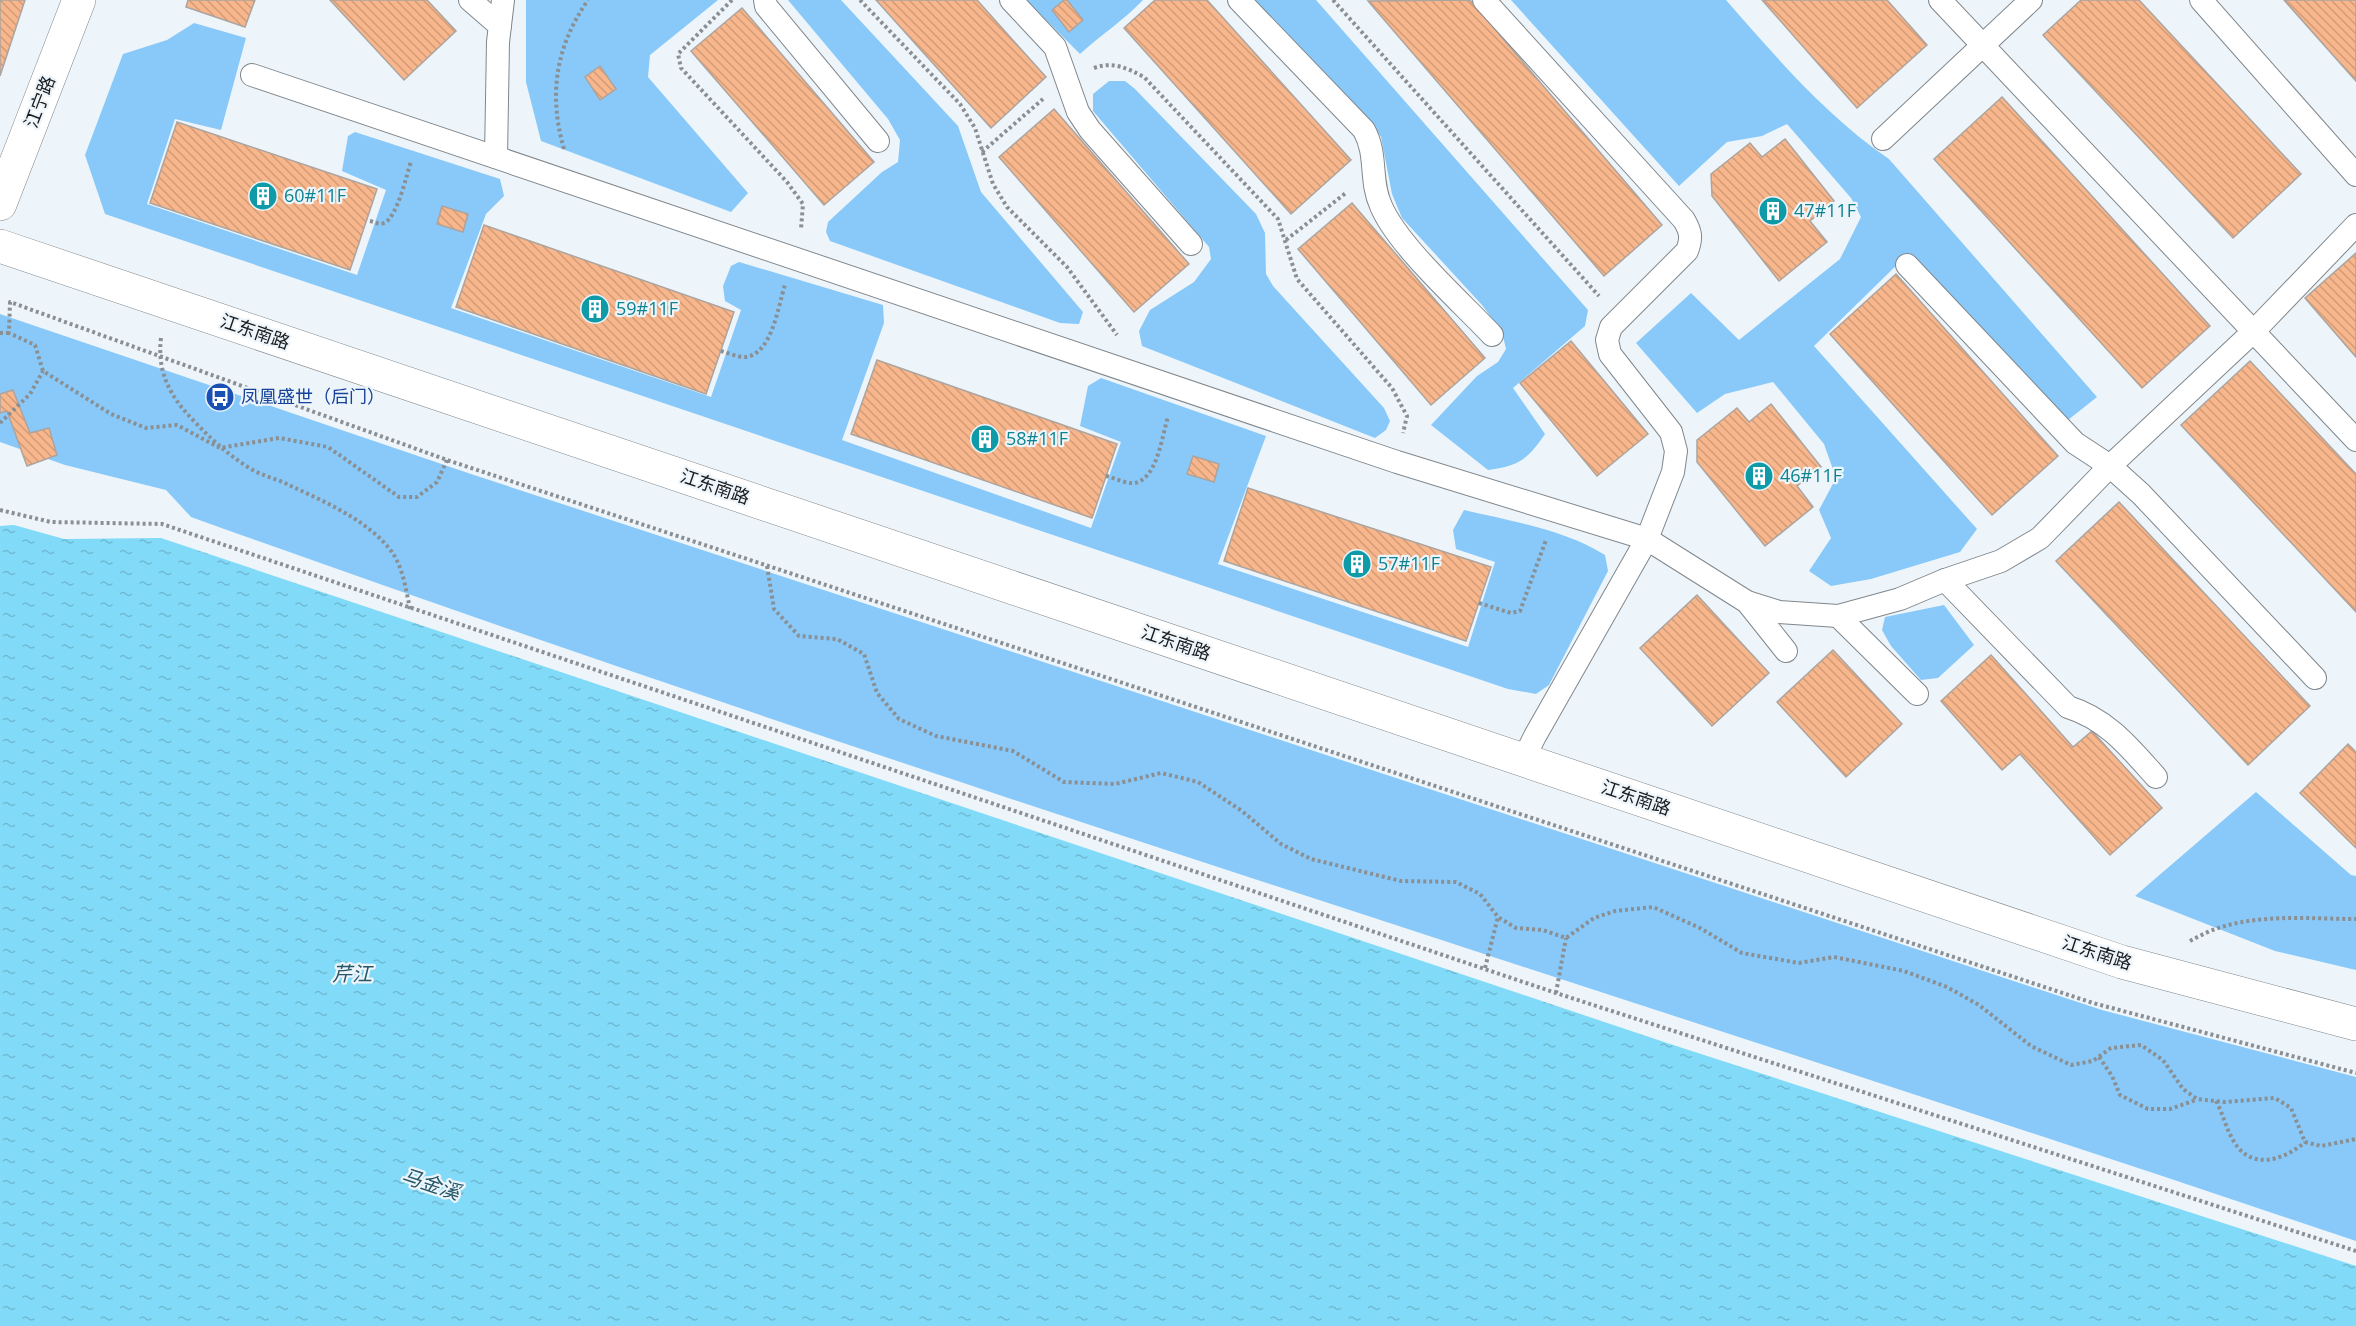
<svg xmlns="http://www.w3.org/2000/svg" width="2356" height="1326" font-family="'Open Sans','Noto Sans SC',sans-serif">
<defs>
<pattern id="water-ripples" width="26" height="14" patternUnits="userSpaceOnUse" patternTransform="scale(1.5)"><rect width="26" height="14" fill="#81daf7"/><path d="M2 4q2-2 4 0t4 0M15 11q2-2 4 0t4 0" fill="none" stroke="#6fbad3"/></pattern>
<pattern id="building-back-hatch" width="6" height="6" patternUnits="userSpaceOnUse" patternTransform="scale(1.5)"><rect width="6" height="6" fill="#f7b68b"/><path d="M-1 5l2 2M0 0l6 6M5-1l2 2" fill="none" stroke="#d39c77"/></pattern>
</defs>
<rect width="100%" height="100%" fill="#edf5fb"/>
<g fill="#88c9f9">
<polygon points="526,0 718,0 650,55 648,77 748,193 731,212 541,141 526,82"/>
<polygon points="788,0 841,0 958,126 981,192 1083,312 1079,324 1060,323 830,241 826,232 828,222 882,172 898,162 900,140 888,119"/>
<path d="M1026,0H1143C1124,20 1101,35 1080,54Z"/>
<path d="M1251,0H1316L1588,310L1585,326L1513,388L1545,434C1527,460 1519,466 1488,470L1431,425L1477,376L1498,362L1506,349L1502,332L1482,305L1402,218L1392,194L1381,137L1368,118Z"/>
<path d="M1511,0H1726C1777,58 1825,115 1889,159L2097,397L2068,420L1908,254L1814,346L1977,529L1960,552L1871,579L1831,586L1809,571L1831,538L1819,510L1836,478L1824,444L1773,382L1725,394L1697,413L1636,343L1691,293L1739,340L1840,259L1861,217L1851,198L1787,124L1762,136L1727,142L1679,186Z"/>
<path d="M194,23L246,38L221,130L175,119L147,204L357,275L386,190L342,171L348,136L355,132L500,179L504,196L486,214L451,308L711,397L741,310L725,301L723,286L731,266L739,262L883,305L884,323L842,440L1091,528L1121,442L1080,426L1088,386L1101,378L1266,436L1218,564L1468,647L1495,562L1456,549L1453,530L1464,510C1510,521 1564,529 1605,555L1608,571L1549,685L1536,694L1508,689L105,214L85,155L123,54L167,40Z"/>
<polygon points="1109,81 1125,81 1135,89 1256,214 1265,233 1266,274 1273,286 1384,408 1390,421 1386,430 1375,438 1142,346 1139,331 1150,310 1194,282 1211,259 1209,247 1093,111 1093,94"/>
<path d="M0,314L471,474L2102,1010L2356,1077V1241C1635,998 907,775 191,517L166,490L65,465L0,442Z"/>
<polygon points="1944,605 1974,645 1938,678 1921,680 1891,646 1882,630 1885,617"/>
<polygon points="2256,792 2351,875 2356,876 2356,970 2275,951 2135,896"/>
</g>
<polygon fill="url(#water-ripples)" points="14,525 64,539 161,538 1667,1043 2356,1266 2356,1326 0,1326 0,526"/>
<g fill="url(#building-back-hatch)" stroke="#aca49f" stroke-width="1.5">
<polygon points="0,0 25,0 0,76"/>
<polygon points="188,0 255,0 245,27 186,7"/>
<polygon points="330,0 427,0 456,31 404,80"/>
<polygon points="876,0 977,0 1046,77 991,128"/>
<polygon points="1064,0 1067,0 1083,20 1069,32 1052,10"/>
<polygon points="1155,0 1207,0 1351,160 1291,214 1124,28"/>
<polygon points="1470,0 1662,225 1604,276 1368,1"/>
<polygon points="1762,0 1887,0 1927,45 1857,108"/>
<polygon points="2081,0 2139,0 2301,174 2233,238 2043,35"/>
<polygon points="2284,0 2356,0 2356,81"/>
<polygon points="742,8 874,162 824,205 691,51"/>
<polygon points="600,66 616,89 600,100 585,77"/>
<polygon points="2002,97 2210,326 2142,388 1934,159"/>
<polygon points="1054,109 1189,264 1134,312 999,157"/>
<polygon points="177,122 377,189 350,270 150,203"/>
<polygon points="1785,139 1834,201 1810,221 1827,242 1779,281 1712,196 1711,174 1750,143 1762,157"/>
<polygon points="1352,203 1485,358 1431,405 1298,249"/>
<polygon points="442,206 468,214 463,232 437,224"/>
<polygon points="484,225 734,312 706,394 456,307"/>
<polygon points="2356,253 2356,357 2305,298"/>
<polygon points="1896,274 2058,456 1992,515 1830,334"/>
<polygon points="1571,341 1648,434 1597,476 1520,383"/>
<polygon points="877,360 1117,444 1092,518 851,434"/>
<polygon points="2250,361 2356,474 2356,612 2181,425"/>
<polygon points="13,390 30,433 49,428 57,455 27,466 7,411 0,413 0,394"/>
<polygon points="1771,404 1821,467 1797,486 1813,507 1765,546 1697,462 1697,440 1737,408 1749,422"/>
<polygon points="1193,456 1219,464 1214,482 1187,474"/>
<polygon points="1248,488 1491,567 1466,641 1224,561"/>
<polygon points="2119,502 2310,706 2248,765 2056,561"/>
<polygon points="1697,595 1769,673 1712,726 1640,648"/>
<polygon points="1833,650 1902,724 1846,777 1777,702"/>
<polygon points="1991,655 2073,747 2092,731 2162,808 2110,855 2020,754 2002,770 1941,701"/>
<polygon points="2348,744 2356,752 2356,848 2300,793"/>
</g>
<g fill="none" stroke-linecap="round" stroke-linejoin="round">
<g stroke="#80878c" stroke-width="24">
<g id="service">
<polyline points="470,0 500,26"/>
<polyline points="765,0 766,6 878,141"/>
<polyline points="1011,0 1055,47 1078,112 1090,130 1191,244"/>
<path d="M1239,0L1364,130C1378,156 1369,179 1381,206C1398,246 1460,301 1492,335"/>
<path d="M1484,0L1684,220C1691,232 1692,238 1687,251L1611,327L1607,340L1610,354L1671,432L1676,451L1673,472L1647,539L1535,736L1523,760"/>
<polyline points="1940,0 2356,440"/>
<polyline points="2201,0 2356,175"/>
<polyline points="252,75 1397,462 1647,539 1747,602 1779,612 1838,616 1900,599 1945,580 2001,561 2040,538 2110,466 2254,331 2356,225"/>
<polyline points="1883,139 2031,0"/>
<polyline points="496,157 498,42 503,0"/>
<polyline points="1907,265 2075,443 2110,466 2141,494 2315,678"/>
<path d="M1945,580L2068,707C2107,719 2130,748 2156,777"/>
<polyline points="1747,602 1786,651"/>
<polyline points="1838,616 1917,694"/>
</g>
</g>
<g stroke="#80878c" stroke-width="34">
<polyline id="minor" points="0,204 79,0"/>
</g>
<g stroke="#80878c" stroke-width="34">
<polyline id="tertiary" points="0,246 2122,962 2356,1024"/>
</g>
<g stroke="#8a8f93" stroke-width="4" stroke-dasharray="3 3" stroke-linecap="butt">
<polyline points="732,0 678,54 681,68 787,182 803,204 801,229"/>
<polyline points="860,0 960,104 975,128 993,184 1007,207 1067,267 1117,335"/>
<polyline points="1333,0 1599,296"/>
<path d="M1094,68C1113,61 1127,68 1144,77L1278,219L1297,279L1392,388L1407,416L1403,433"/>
<path d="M564,149C548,94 556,46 588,0"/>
<polyline points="982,152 1043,99"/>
<path d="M370,221C375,222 379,225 384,223C397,218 407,174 411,161"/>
<polyline points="1286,240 1347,192"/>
<polyline points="0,333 9,333"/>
<path d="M161,338C157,371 169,395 192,419C211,439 228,455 251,469C263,476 277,479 289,485C325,502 368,520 392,552C403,568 406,590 410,609"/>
<path d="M721,351C728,353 737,357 745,357C772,355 778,306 785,285"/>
<polyline points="0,423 30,394 43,371"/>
<polyline points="447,460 437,482 417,497 399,497 328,447 279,438 220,448 177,425 146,428 111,414 43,371 35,345 9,333 10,302 447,460 2093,1003 2356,1073"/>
<path d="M1106,476C1115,478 1126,484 1134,483C1157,480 1162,436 1168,417"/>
<polyline points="0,510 51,522 162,524 1556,993 2356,1251"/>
<polyline points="767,566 774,609 799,636 837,639 864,654 877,693 899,719 936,736 1013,751 1064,782 1115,784 1161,773 1198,782 1242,811 1281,844 1311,859 1401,881 1456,882 1480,894 1498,917 1516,928 1543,930 1566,938 1594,918 1615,911 1653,907 1700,928 1742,953 1799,963 1834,957 1904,971 1947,987 1979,1005 2031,1046 2071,1065 2093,1061 2111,1048 2141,1045 2163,1060 2183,1089 2197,1099 2224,1102 2275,1098 2291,1108 2305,1142 2321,1146 2356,1139"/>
<polyline points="1479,603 1511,613 1520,611 1546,540"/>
<path d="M2190,941C2201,935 2213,929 2225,926C2267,914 2313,919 2356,919"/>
<polyline points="1485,968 1498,917"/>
<polyline points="1556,993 1566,938"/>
<polyline points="2099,1057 2112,1076 2120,1095 2148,1109 2170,1109 2196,1100"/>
<path d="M2216,1101C2223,1114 2226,1128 2233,1140C2250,1171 2283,1161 2305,1142"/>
</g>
<use href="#service" stroke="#fff" stroke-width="22"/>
<use href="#minor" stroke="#fff" stroke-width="33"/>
<use href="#tertiary" stroke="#fff" stroke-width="33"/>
</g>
<defs>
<g id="building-disc" transform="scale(1.5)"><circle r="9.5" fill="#0f9aa8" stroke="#edf5fb"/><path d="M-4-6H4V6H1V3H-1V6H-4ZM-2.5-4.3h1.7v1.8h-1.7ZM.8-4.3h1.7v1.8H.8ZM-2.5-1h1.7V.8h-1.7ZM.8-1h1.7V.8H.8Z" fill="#fff"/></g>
<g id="bus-disc" transform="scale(1.5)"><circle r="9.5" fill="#1a4fb4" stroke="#edf5fb"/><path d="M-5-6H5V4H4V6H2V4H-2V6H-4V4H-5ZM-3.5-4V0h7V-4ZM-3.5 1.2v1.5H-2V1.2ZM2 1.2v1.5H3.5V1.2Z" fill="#fff"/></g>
</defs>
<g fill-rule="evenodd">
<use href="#building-disc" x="263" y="196"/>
<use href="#building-disc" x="1773" y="211"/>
<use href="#building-disc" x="595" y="309"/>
<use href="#bus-disc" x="220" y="397"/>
<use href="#building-disc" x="985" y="439"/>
<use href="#building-disc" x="1759" y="476"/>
<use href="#building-disc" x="1357" y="564"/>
</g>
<g text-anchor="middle" stroke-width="4.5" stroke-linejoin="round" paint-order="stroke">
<g font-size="18" fill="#181a1c" stroke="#edf5fb">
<text transform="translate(40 102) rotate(-69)" y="6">江宁路</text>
<text transform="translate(255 332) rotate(19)" y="6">江东南路</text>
<text transform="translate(715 487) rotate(19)" y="6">江东南路</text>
<text transform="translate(1176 643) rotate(19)" y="6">江东南路</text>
<text transform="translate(1636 798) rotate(19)" y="6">江东南路</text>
<text transform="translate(2097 953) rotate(18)" y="6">江东南路</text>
</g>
<g font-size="18" fill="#0d838f" stroke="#edf5fb" text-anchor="start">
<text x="284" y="202">60#11F</text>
<text x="1794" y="217">47#11F</text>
<text x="616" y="315">59#11F</text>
<text x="1006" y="445">58#11F</text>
<text x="1780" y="482">46#11F</text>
<text x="1378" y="570">57#11F</text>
</g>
<g font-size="18" fill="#164399" stroke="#edf5fb" text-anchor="start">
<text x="241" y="403">凤凰盛世（后门）</text>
</g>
<g font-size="20" font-style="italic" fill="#255767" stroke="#edf5fb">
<text x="352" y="981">芹江</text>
<text transform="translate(431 1184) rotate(18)" y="7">马金溪</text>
</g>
</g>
</svg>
